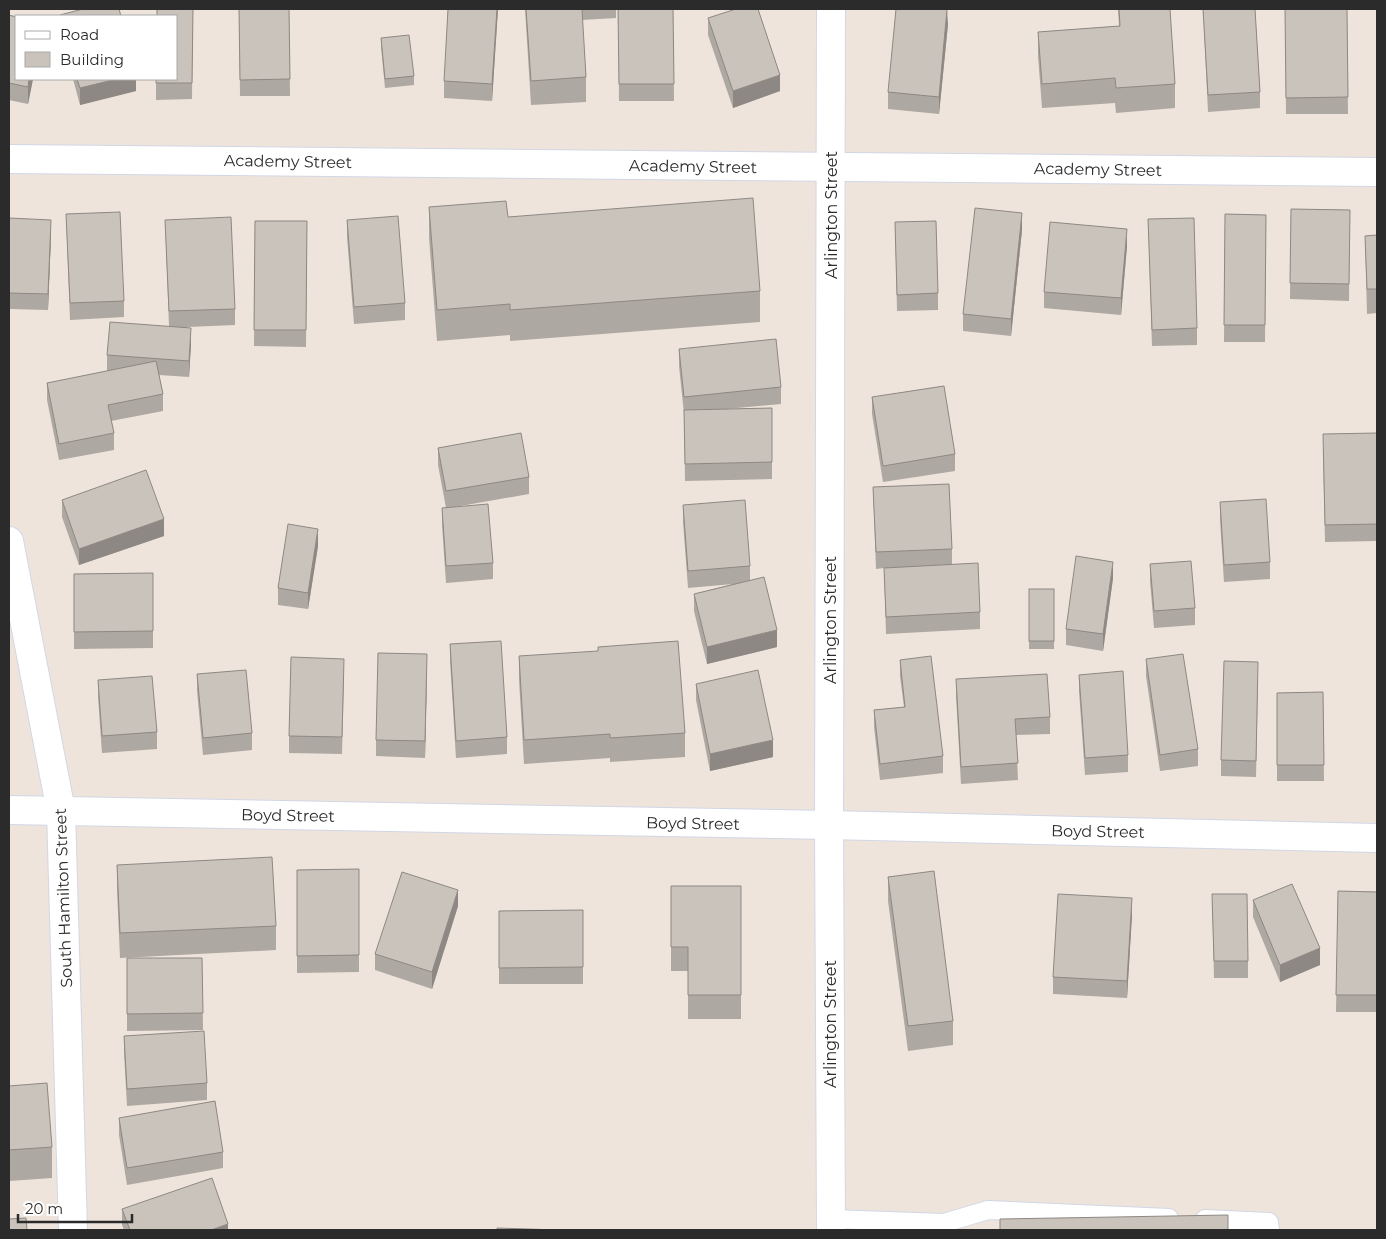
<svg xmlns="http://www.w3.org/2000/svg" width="1386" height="1239" font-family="Montserrat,sans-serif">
<rect width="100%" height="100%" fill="#eee4dc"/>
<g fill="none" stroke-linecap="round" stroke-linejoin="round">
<g stroke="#d1d7e5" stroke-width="20">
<g id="service">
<polyline points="831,1219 944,1223 944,1230"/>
<polyline points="1205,1219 1269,1222 1270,1230"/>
<polyline points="944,1223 988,1210 1169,1218"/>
</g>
</g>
<g stroke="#d1d7e5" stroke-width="30">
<g id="minor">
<polyline points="831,9 829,825 831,1230"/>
<polyline points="9,159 1377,172"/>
<polyline points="9,541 61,811 73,1230"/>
<polyline points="9,810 829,825 1377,838"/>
</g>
</g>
<use href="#service" stroke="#fff" stroke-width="18"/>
<use href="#minor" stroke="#fff" stroke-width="28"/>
</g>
<g fill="#ada8a1">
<polygon points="193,9 192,99 156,100 156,79"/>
<polygon points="239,9 289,9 290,96 240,96"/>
<polygon points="498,9 492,101 444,98 444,81"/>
<polygon points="525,9 616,9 616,18 582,20 586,77 586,102 531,105"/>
<polygon points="618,9 673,9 674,101 619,101"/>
<polygon points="1118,9 1170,9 1175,84 1175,108 1116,113 1115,103 1042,108 1038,56 1038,32 1119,26"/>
<polygon points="1203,9 1255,9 1260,92 1260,108 1208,112"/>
<polygon points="1285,9 1347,9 1348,114 1286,114"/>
<polygon points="9,15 33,79 28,104 9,100"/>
<polygon points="708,18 780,91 733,108 708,35"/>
<polygon points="948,24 939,114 888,109 888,92"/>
<polygon points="381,38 414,76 414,85 385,88 381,47"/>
<polygon points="73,79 136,79 136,91 80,105"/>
<polygon points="429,207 508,217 760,291 760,322 510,341 510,335 437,341 429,238"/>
<polygon points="1291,209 1350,210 1349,301 1290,299"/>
<polygon points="66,214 124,301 124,317 70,320"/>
<polygon points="1225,214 1266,215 1265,342 1224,342"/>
<polygon points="9,218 51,236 48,310 9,309"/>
<polygon points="1148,219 1197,328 1197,345 1152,346"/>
<polygon points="165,220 235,309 235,325 187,327 191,344 189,377 159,375 163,394 163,411 111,421 114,433 114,450 59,460 47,400 47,383 107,371 107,355 169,326"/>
<polygon points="347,220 405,303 405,320 354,324 347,237"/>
<polygon points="255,221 307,221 306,347 254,346"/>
<polygon points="895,222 938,293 938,310 897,311"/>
<polygon points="1022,230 1011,336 963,331 963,314"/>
<polygon points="1377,235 1377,313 1367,314 1365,236"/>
<polygon points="1127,246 1121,315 1044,308 1044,292"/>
<polygon points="679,349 781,387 781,404 726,409 772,408 772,479 685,481 684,414 679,366"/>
<polygon points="872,397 955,454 955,471 883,482 872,414"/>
<polygon points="1377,433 1377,541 1325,542 1323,451"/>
<polygon points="438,448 529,477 529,494 449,508 493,563 493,579 446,583 442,525 442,508 446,508 438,465"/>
<polygon points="873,487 952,549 952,565 980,612 980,629 886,634 884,568 876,569"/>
<polygon points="62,500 164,536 79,565 62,517"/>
<polygon points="1220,502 1270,562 1270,579 1224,582 1220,519"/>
<polygon points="683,505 750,566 750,580 777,647 707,664 694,611 694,594 733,584 688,588 683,522"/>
<polygon points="318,546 308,609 278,605 278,588"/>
<polygon points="1150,564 1195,608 1195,625 1154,628 1150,581"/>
<polygon points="153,573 153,648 74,649 74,574"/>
<polygon points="1113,578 1103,651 1066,645 1066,629"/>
<rect x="1029" y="589" width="25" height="60"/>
<polygon points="450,644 507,737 507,754 456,758 450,661"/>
<polygon points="519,656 685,733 685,757 610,762 610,758 524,764 519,680"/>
<polygon points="1146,659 1198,749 1198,766 1160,771 1146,676"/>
<polygon points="900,660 943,756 943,773 880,780 874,727 874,710 904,707 900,676"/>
<polygon points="427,671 425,758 376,756 376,740"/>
<polygon points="197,674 252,733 252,750 203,755 197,691"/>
<polygon points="344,675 342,754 289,753 289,736"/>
<polygon points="1079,675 1128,755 1128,772 1085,775 1079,691"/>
<polygon points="956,679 1050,717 1050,734 1016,735 1018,780 961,784 956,696"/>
<polygon points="1258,679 1256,777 1221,776 1221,760"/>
<polygon points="98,680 157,732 157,749 102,753 98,697"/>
<polygon points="696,684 773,757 710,771 696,700"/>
<polygon points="1323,692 1324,781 1277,781 1277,693"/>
<polygon points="117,865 276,926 276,950 120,958 117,889"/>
<polygon points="359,869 359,972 297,973 297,870"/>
<polygon points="888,877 953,1021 953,1045 908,1051 888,901"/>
<polygon points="671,886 741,886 741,1019 688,1019 688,971 671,971"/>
<polygon points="1338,891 1377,892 1377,1012 1336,1012"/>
<polygon points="1212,894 1248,961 1248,978 1214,978"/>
<polygon points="1253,900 1320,965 1280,982 1253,917"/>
<polygon points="458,906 432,989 375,970 375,954"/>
<polygon points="583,910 583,984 499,984 499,911"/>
<polygon points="1132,915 1127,998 1053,994 1053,977"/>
<polygon points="127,958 202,958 203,1030 127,1031"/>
<polygon points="124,1036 207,1083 207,1100 127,1106 124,1052"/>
<polygon points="9,1086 52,1147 52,1178 9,1181"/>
<polygon points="119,1118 223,1152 223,1168 127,1185 119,1135"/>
<polygon points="122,1209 228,1230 124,1230 122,1225"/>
</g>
<g fill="#8d8883">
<polygon points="497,9 498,9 492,101 492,84"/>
<polygon points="947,9 948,24 939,114 939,97"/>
<polygon points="780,75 780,91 733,108 733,91"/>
<polygon points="29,79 33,79 28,104 28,87"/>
<polygon points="117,79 136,79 136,91 80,105 80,88"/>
<polygon points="1022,213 1022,230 1011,336 1011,319"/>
<polygon points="51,220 51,236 48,310 48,294"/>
<polygon points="1127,229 1127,246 1121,315 1121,298"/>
<polygon points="191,328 191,344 189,377 189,361"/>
<polygon points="164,519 164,536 79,565 79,549"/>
<polygon points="318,529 318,546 308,609 308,593"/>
<polygon points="1113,562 1113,578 1103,651 1103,634"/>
<polygon points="777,630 777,647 707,664 707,647"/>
<polygon points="427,654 427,671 425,758 425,741"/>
<polygon points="773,740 773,757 710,771 710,754"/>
<polygon points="458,890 458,906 432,989 432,972"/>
<polygon points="1132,898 1132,915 1127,998 1127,981"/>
<polygon points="1320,948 1320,965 1280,982 1280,965"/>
<polygon points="228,1224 228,1230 211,1230"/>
</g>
<g fill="#c9c3bb" stroke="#8d8883">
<polygon points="83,9 119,9 121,16 61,16 60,15"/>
<polygon points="157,9 193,9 192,83 156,83 156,79 176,79 176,16 157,16"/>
<polygon points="239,9 289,9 290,79 240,80"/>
<polygon points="448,9 497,9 492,84 444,81"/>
<polygon points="526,9 582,9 586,77 531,81"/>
<polygon points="618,9 673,9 674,84 619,84"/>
<polygon points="736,9 758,9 780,75 733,91 708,18"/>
<polygon points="896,9 947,9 939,97 888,92"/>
<polygon points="1119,9 1170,9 1175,84 1116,88 1115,78 1042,84 1038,32 1120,26"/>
<polygon points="1203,9 1255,9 1260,92 1208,95"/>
<polygon points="1285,9 1347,9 1348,97 1286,98"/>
<polygon points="9,15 16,17 16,79 29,79 28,87 9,83"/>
<polygon points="409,35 414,76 385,79 381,38"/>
<polygon points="77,79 117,79 80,88"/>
<polygon points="753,198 760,291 510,310 510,304 437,310 429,207 506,201 508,217"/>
<polygon points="975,208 1022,213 1011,319 963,314"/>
<polygon points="1291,209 1350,210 1349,284 1290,283"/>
<polygon points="120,212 124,301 70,303 66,214"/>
<polygon points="1225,214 1266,215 1265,325 1224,325"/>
<polygon points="398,216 405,303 354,307 347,220"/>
<polygon points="231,217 235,309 169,311 165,220"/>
<polygon points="9,218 51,220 48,294 9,293"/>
<polygon points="1194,218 1197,328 1152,330 1148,219"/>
<polygon points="255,221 307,221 306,330 254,330"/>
<polygon points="936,221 938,293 897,295 895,222"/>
<polygon points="1050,222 1127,229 1121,298 1044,292"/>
<polygon points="1377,235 1377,289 1367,289 1365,236"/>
<polygon points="110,322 191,328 189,361 107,355"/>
<polygon points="776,339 781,387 684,397 679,349"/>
<polygon points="156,361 163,394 108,405 114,433 59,444 47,383"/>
<polygon points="944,386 955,454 883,466 872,397"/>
<polygon points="772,408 772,462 685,464 684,410"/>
<polygon points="521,433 529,477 446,491 438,448"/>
<polygon points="1377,433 1377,524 1325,525 1323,434"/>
<polygon points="146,470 164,519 79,549 62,500"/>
<polygon points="949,484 952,549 876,552 873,487"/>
<polygon points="1266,499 1270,562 1224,565 1220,502"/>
<polygon points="745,500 750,566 688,571 683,505"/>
<polygon points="488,504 493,563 446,566 442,508"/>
<polygon points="288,524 318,529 308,593 278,588"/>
<polygon points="1076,556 1113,562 1103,634 1066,629"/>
<polygon points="1191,561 1195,608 1154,611 1150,564"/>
<polygon points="978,563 980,612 886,617 884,568"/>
<polygon points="153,573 153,631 74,632 74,574"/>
<polygon points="764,577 777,630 707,647 694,594"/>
<rect x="1029" y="589" width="25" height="52"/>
<polygon points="501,641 507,737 456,741 450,644"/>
<polygon points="678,641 685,733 610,738 610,734 524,740 519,656 598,651 598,647"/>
<polygon points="378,653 427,654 425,741 376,740"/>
<polygon points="1183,654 1198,749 1160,755 1146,659"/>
<polygon points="931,656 943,756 880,764 874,710 905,707 900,660"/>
<polygon points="291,657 344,659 342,737 289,736"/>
<polygon points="1224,661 1258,662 1256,761 1221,760"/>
<polygon points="246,670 252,733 203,738 197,674"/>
<polygon points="758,670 773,740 710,754 696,684"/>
<polygon points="1123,671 1128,755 1085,758 1079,675"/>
<polygon points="1047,674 1050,717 1015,719 1018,763 961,767 956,679"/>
<polygon points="152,676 157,732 102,736 98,680"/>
<polygon points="1323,692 1324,765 1277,765 1277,693"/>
<polygon points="272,857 276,926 120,933 117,865"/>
<polygon points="359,869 359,955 297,956 297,870"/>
<polygon points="934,871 953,1021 908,1026 888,877"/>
<polygon points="402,872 458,890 432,972 375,954"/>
<polygon points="1292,884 1320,948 1280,965 1253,900"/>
<polygon points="671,886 741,886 741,995 688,995 688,947 671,947"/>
<polygon points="1338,891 1377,892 1377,995 1336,995"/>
<polygon points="1058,894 1132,898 1127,981 1053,977"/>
<polygon points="1212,894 1247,894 1248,961 1214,961"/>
<polygon points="583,910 583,967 499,968 499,911"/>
<polygon points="127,958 202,958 203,1013 127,1014"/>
<polygon points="204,1031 207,1083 127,1089 124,1036"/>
<polygon points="47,1083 52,1147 9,1150 9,1086"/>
<polygon points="215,1101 223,1152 127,1168 119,1118"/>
<polygon points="212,1178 228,1224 211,1230 130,1230 122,1209"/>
<polygon points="1228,1215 1228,1230 1000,1230 1000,1219"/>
<polygon points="26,1218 27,1230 9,1230 9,1219"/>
<polygon points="497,1228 558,1230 497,1230"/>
</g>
<g text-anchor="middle" stroke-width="4" stroke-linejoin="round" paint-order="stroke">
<g font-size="16" fill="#2b2b2b" stroke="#fff">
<text transform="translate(288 161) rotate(1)" y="6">Academy Street</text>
<text transform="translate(693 166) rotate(1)" y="6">Academy Street</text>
<text transform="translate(1098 169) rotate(1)" y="6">Academy Street</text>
<text transform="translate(831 215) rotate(-90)" y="6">Arlington Street</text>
<text transform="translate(830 620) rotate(-90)" y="6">Arlington Street</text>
<text transform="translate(288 815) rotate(1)" y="6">Boyd Street</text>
<text transform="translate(693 823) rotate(1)" y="6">Boyd Street</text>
<text transform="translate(1098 831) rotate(1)" y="6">Boyd Street</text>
<text transform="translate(63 898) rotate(-92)" y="6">South Hamilton Street</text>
<text transform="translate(830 1024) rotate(-90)" y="6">Arlington Street</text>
</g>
</g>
<rect width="1386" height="1239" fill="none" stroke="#2b2b2b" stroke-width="20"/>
<rect x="15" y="15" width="162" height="65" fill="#ffffff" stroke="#aaaaaa"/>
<rect x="25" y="31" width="25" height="8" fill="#ffffff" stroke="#aaaaaa"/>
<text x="60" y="40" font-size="15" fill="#2b2b2b">Road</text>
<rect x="25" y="52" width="25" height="15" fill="#c9c3bb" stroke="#aaaaaa"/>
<text x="60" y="65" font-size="15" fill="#2b2b2b">Building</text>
<path d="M18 1214v8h114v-8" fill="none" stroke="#2b2b2b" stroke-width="2.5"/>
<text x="25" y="1214" font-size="15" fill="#2b2b2b" stroke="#ffffff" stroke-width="4" paint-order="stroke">20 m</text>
</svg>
